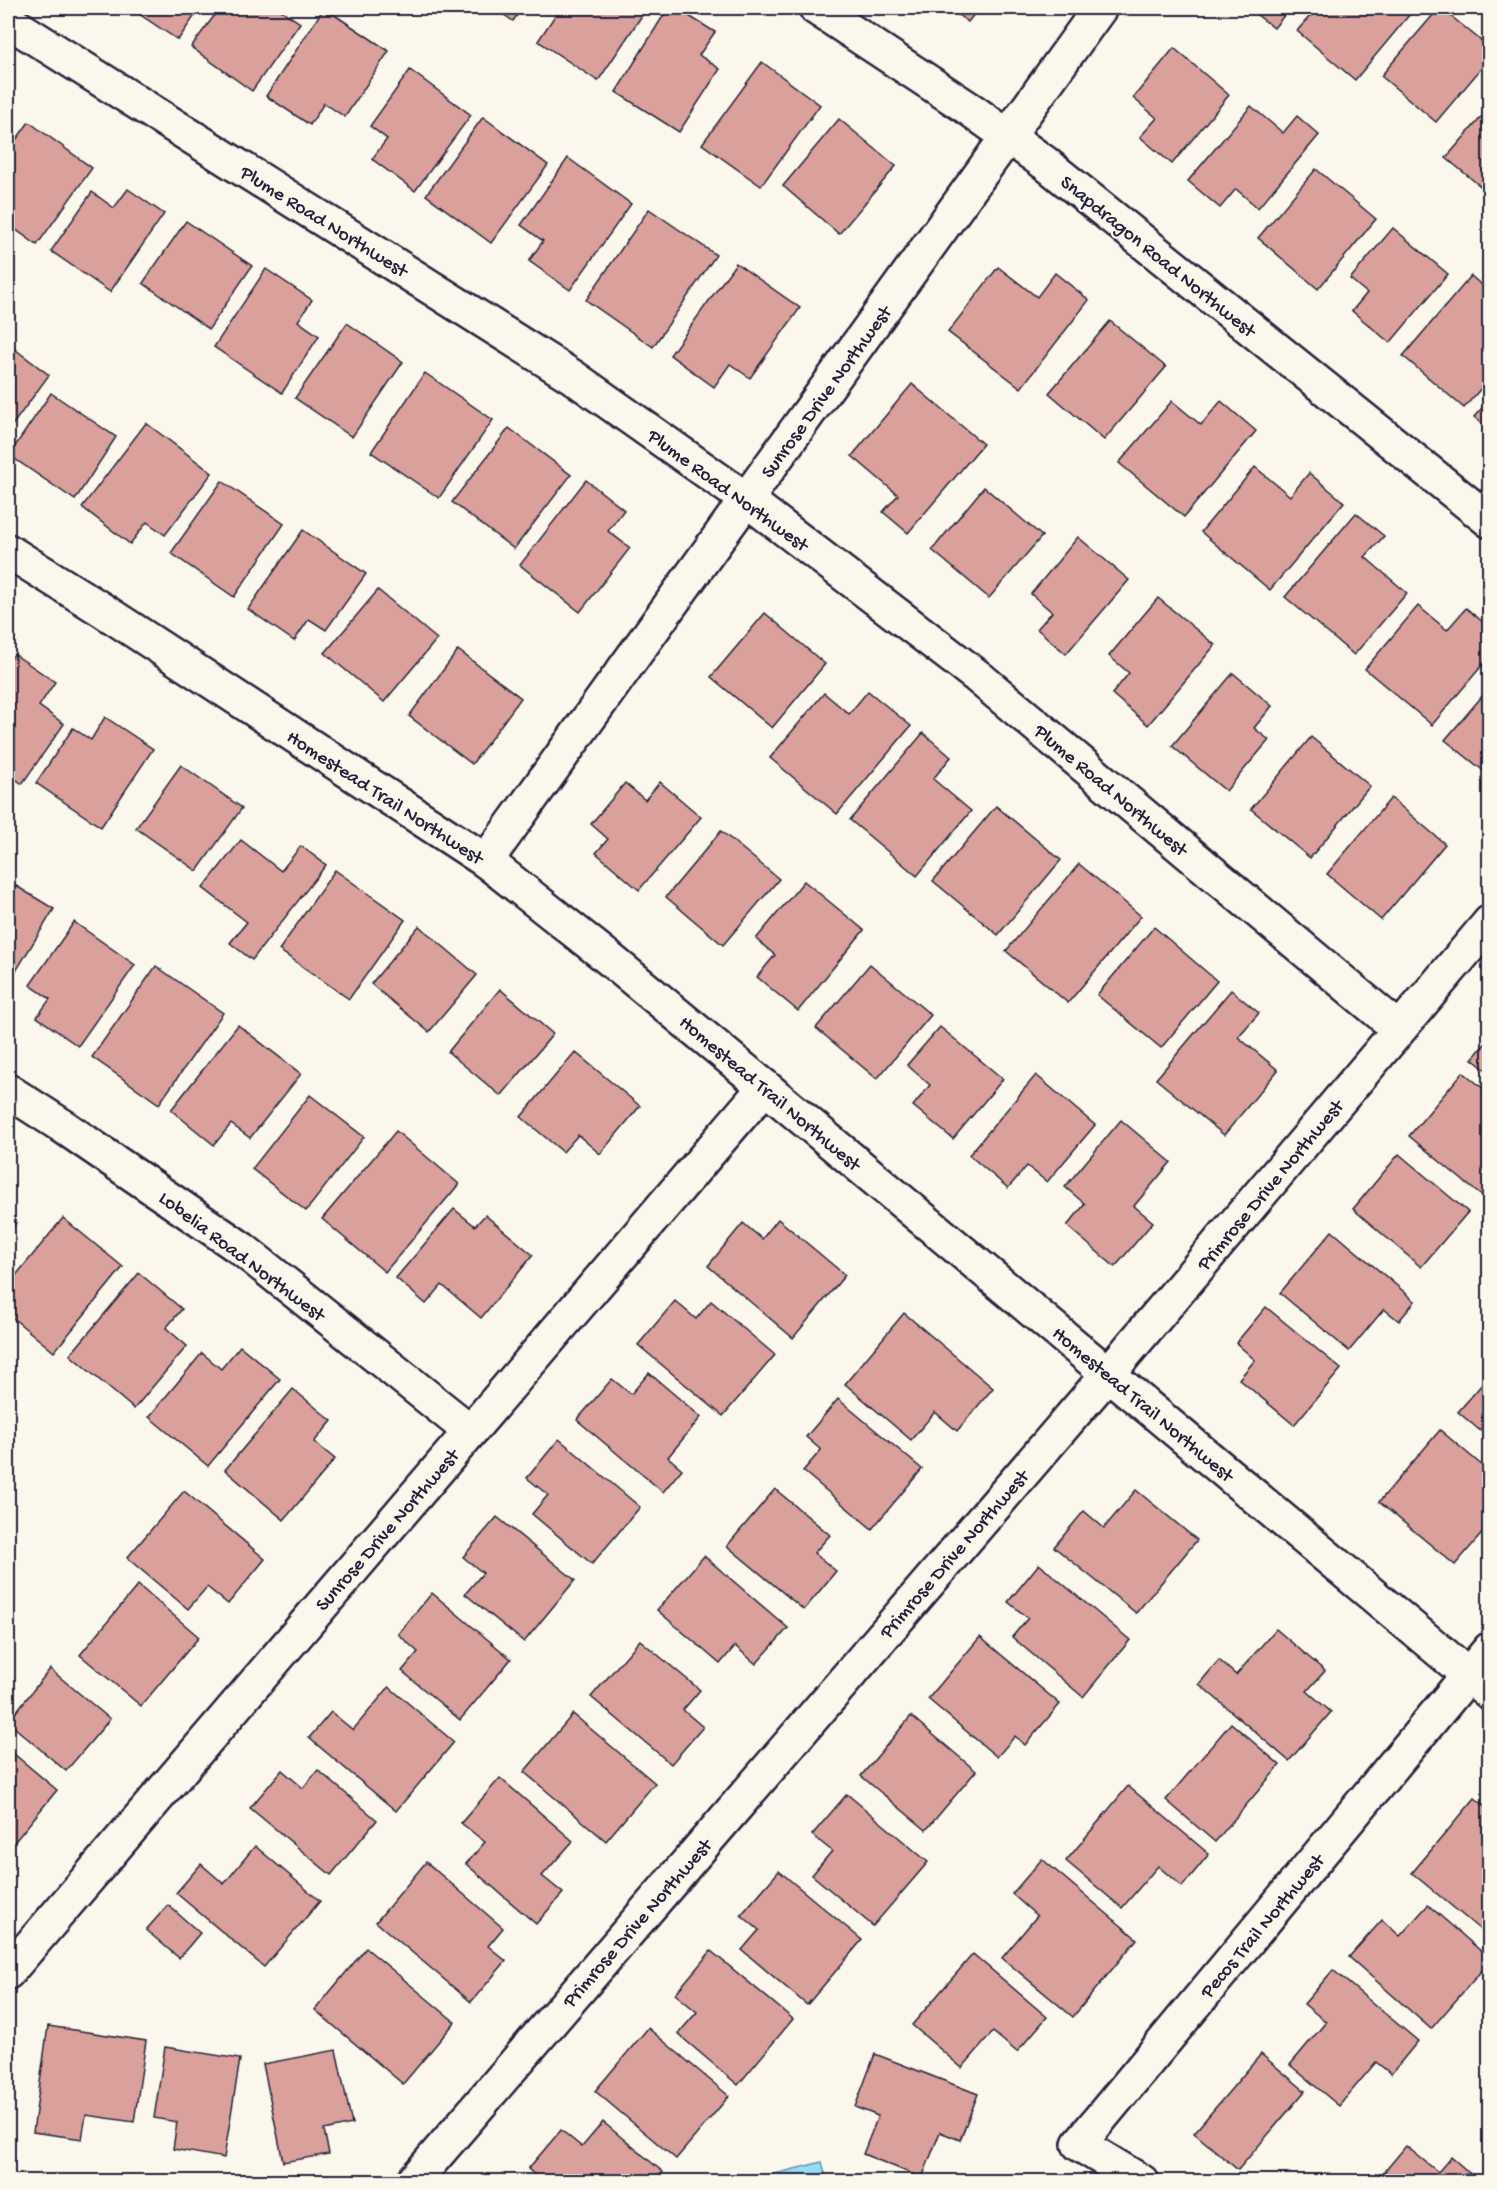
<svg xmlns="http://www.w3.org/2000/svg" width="1497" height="2189" font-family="'Gochi Hand',sans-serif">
<rect width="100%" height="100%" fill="#fbf7ec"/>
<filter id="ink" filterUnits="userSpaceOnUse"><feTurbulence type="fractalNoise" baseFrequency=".0167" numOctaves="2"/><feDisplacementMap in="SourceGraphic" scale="12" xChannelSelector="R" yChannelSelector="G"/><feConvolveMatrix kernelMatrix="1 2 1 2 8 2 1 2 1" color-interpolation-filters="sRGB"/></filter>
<g filter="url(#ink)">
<polygon fill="#95ddf7" stroke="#6792ac" stroke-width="1.5" points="822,2162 827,2181 764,2181 763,2177"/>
<g fill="#daa09b" stroke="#22223b" stroke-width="1.5">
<polygon points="130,8 200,8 178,40"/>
<polygon points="220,8 278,8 300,23 252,91 191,47"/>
<polygon points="324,8 389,51 345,117 324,103 310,125 266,96"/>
<polygon points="494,8 522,8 513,21"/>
<polygon points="560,8 647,8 598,81 538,41"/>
<polygon points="668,8 676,8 715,32 699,55 720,69 679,132 616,92"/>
<polygon points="948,8 979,8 968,22"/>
<polygon points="1248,8 1290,8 1274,28"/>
<polygon points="1317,8 1415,8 1355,80 1297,31"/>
<polygon points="1439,8 1441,8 1490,48 1490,58 1436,122 1381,76"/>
<polygon points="1174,48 1229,95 1172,164 1140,137 1157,118 1133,98"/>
<polygon points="762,62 820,105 761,186 702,144"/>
<polygon points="410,70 471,115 415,191 372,159 387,139 370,126"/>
<polygon points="1251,106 1283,133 1297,116 1319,135 1258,208 1236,189 1220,208 1188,181"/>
<polygon points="1490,107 1490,194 1446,158"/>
<polygon points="483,117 548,165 491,243 426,195"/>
<polygon points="839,119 896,166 839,234 783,186"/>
<polygon points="29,122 92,168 37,245 8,224 8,151"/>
<polygon points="568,158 631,204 570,290 529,261 543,241 521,225"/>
<polygon points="1316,169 1376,219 1318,289 1258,238"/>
<polygon points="128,189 164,214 110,292 51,251 92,192 114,208"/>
<polygon points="649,209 716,255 653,347 586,300"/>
<polygon points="186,221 252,266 209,329 143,283"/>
<polygon points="1393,228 1448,274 1390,343 1352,311 1367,293 1350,279"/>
<polygon points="736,263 800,308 750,378 730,364 714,387 670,355"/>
<polygon points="998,267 1037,297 1055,273 1089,300 1021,388 948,332"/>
<polygon points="266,269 312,300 298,321 319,336 282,393 214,347"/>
<polygon points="1471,276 1490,292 1490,378 1464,408 1403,356"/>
<polygon points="1110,321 1166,367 1104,440 1049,393"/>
<polygon points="347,323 403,362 352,437 295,398"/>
<polygon points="8,344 49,375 8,431"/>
<polygon points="425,373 493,420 439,498 371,452"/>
<polygon points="912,384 983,444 908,533 883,512 898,495 852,456"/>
<polygon points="51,393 116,437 75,500 9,455"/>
<polygon points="1490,399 1490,430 1474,417"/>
<polygon points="1172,401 1201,425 1221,401 1256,431 1184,517 1119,463"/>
<polygon points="146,423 212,473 165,535 147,522 130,544 82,507"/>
<polygon points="509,428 571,475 514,549 452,502"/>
<polygon points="1255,467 1290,496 1309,473 1344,502 1270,590 1201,532"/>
<polygon points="586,480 624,510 608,531 630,548 580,612 520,565"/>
<polygon points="222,481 284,524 234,597 171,553"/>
<polygon points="984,487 1042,536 989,598 932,550"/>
<polygon points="1356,513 1384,536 1365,557 1407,593 1354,655 1285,597"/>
<polygon points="303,530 366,574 326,630 309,619 294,641 248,609"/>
<polygon points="1078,537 1129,580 1066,654 1037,629 1052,612 1031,594"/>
<polygon points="378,590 437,639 384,702 325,653"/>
<polygon points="1158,598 1215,645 1148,725 1112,694 1129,673 1109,656"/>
<polygon points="1418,606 1447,630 1466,608 1490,628 1490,656 1432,725 1365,669"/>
<polygon points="765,613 825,664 772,728 711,677"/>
<polygon points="458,650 521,698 472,764 409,716"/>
<polygon points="14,654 55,682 39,706 64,724 22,784 8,773 8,663"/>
<polygon points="1233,673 1272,706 1254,728 1269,740 1226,791 1172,746"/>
<polygon points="1490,687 1490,776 1445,740"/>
<polygon points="868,691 911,726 837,814 770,758 824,693 849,714"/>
<polygon points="105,717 153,749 101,827 36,783 73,728 91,740"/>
<polygon points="923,733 951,757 933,779 971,811 917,876 850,820"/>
<polygon points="1311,737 1370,786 1310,858 1251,809"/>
<polygon points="181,765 242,808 197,871 136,828"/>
<polygon points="660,782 701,817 639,890 596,853 608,839 591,824 625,783 645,800"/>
<polygon points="1391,798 1445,844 1381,920 1327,874"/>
<polygon points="996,806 1061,860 998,935 933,881"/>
<polygon points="721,831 779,879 723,945 666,897"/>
<polygon points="241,840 281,871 301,846 326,865 252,960 230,943 247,922 203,888"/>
<polygon points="1079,864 1141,916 1068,1003 1006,951"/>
<polygon points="335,870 405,920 349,999 279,950"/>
<polygon points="8,881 54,909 13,976 8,972"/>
<polygon points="804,881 864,930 798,1011 757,977 775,955 756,939"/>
<polygon points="74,922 135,965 78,1046 37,1017 50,999 30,985"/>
<polygon points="419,926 477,975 429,1032 371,984"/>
<polygon points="1154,927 1217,981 1161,1048 1097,995"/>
<polygon points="870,964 931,1015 877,1079 816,1028"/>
<polygon points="156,966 223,1013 159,1104 92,1057"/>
<polygon points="500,989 553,1034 501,1096 448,1052"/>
<polygon points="1231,990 1259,1013 1238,1037 1278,1070 1224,1135 1156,1079"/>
<polygon points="238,1025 301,1074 250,1138 231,1124 214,1145 171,1110"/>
<polygon points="940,1027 1003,1079 953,1139 913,1106 930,1085 907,1065"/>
<polygon points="1490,1038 1490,1073 1472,1059"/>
<polygon points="575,1052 640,1106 600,1154 578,1135 563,1152 521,1117"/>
<polygon points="1463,1072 1490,1094 1490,1203 1409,1136"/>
<polygon points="1036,1075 1095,1125 1047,1182 1027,1166 1008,1188 969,1155"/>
<polygon points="310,1095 364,1137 306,1211 252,1169"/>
<polygon points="1121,1120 1171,1162 1134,1206 1153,1222 1115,1267 1067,1226 1085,1204 1065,1187"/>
<polygon points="396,1131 459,1184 385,1272 322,1219"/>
<polygon points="1399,1154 1468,1212 1421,1267 1353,1209"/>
<polygon points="454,1209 475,1226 485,1215 533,1255 481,1318 442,1285 426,1304 396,1278"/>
<polygon points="8,1218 16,1222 8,1239"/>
<polygon points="63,1218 123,1267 54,1352 8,1314 8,1285"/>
<polygon points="778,1219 845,1275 793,1338 708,1266 743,1223 762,1239"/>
<polygon points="1332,1231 1415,1301 1399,1321 1384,1309 1349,1351 1280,1293"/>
<polygon points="139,1273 182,1309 166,1328 187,1346 134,1409 70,1355"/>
<polygon points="675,1301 696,1319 711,1301 775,1355 723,1416 638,1345"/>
<polygon points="1266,1307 1341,1369 1294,1425 1239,1379 1255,1360 1236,1343"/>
<polygon points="904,1313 993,1388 957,1431 935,1412 911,1440 845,1384"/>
<polygon points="240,1346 280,1379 208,1466 149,1417 202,1353 221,1369"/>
<polygon points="649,1373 701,1417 668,1457 682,1469 663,1492 577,1420 612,1379 631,1394"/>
<polygon points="1490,1375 1490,1439 1458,1412"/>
<polygon points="293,1389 332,1421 314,1442 335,1459 284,1520 225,1470"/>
<polygon points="838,1399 922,1469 872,1529 803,1471 821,1450 806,1437"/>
<polygon points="1440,1430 1490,1472 1490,1524 1455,1565 1379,1502"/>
<polygon points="559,1439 640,1507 592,1564 532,1514 548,1495 527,1478"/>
<polygon points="775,1489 830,1535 814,1553 836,1571 804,1610 727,1546"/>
<polygon points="1136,1490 1197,1540 1136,1613 1054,1547 1084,1511 1104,1528"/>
<polygon points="184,1491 265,1559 228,1604 207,1587 188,1609 127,1558"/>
<polygon points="497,1517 575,1580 524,1642 465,1594 483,1573 463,1557"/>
<polygon points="704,1556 788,1628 756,1664 735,1646 720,1664 657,1610"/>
<polygon points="1039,1564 1130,1640 1083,1697 1012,1637 1028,1618 1008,1602"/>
<polygon points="138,1585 199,1637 141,1706 80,1655"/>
<polygon points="432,1593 511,1659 460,1720 402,1671 418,1652 398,1634"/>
<polygon points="1276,1629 1325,1671 1307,1691 1331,1712 1289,1761 1199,1684 1219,1660 1236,1675"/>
<polygon points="980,1637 1060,1704 1025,1745 1015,1736 997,1757 928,1699"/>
<polygon points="640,1640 700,1690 683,1710 703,1727 671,1764 591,1697"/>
<polygon points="50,1669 110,1719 66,1771 8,1722"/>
<polygon points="389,1687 454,1742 396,1811 309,1738 331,1712 353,1730"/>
<polygon points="573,1714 655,1783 606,1841 524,1772"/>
<polygon points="911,1716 976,1771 926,1830 861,1776"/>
<polygon points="1231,1723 1280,1765 1215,1842 1166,1800"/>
<polygon points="8,1749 57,1790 8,1850"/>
<polygon points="282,1770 303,1788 318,1770 377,1820 331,1875 250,1808"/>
<polygon points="500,1778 573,1841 542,1876 563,1893 536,1924 466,1864 485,1842 461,1823"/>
<polygon points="1128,1786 1209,1854 1182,1887 1158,1866 1122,1908 1066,1861"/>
<polygon points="847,1794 928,1862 873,1926 812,1875 832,1851 812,1835"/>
<polygon points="1475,1798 1490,1810 1490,1938 1412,1873"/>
<polygon points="255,1846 320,1901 264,1967 176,1893 201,1864 224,1884"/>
<polygon points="1042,1859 1137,1939 1073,2017 1002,1958 1037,1916 1012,1894"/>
<polygon points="426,1862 503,1928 488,1946 506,1961 471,2002 376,1922"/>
<polygon points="779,1871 862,1940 807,2005 742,1950 759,1930 741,1915"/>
<polygon points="168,1905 200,1933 179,1958 146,1930"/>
<polygon points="1428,1905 1490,1959 1490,1961 1431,2029 1349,1957 1382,1920 1400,1936"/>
<polygon points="366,1948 455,2022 403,2084 315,2010"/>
<polygon points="711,1951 793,2019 738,2085 678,2034 697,2012 675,1994"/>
<polygon points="973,1954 1047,2017 1017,2052 993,2032 962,2068 912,2025"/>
<polygon points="1333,1970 1418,2041 1391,2074 1376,2062 1339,2106 1290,2065 1326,2022 1304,2004"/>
<polygon points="48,2026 146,2041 134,2122 86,2115 82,2139 33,2132"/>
<polygon points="648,2028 729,2096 676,2159 595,2091"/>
<polygon points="165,2047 240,2059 224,2158 173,2149 177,2122 154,2118"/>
<polygon points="336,2050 352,2124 324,2130 329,2154 283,2162 263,2064"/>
<polygon points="875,2054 978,2094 960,2140 940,2132 922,2178 863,2154 878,2116 855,2107"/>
<polygon points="1261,2054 1305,2091 1238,2170 1194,2133"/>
<polygon points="603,2122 663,2172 655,2182 543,2182 528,2169 561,2130 582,2147"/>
<polygon points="1406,2146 1438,2172 1451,2157 1480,2182 1376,2182"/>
</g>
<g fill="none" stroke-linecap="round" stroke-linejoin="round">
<g stroke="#22223b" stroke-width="38">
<g id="minor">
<polyline points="816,8 971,110 1045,163 1490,521"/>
<polyline points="8,21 573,377 747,500 977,676 1399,1029"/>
<polyline points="8,551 101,609 486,861 601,952 765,1087 1490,1693"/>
<polyline points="486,861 1100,8"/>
<polyline points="8,1091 61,1125 242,1249 470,1431"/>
<polyline points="8,1972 765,1087"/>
<polyline points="413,2182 1108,1374 1490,922"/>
<polyline points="1142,2182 1079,2144 1490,1649"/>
</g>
</g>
<use href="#minor" stroke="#fbf7ec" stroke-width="33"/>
</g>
</g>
<g text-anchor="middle" stroke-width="4.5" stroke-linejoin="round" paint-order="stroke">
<g font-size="20" fill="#22223b" stroke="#fbf7ec">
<text transform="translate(325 220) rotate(32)" y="7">Plume Road Northwest</text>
<text transform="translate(1159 255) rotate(39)" y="7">Snapdragon Road Northwest</text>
<text transform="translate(825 391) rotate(-54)" y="7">Sunrose Drive Northwest</text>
<text transform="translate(729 489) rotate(36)" y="7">Plume Road Northwest</text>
<text transform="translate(1112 789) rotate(40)" y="7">Plume Road Northwest</text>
<text transform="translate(386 796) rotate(33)" y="7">Homestead Trail Northwest</text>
<text transform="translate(771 1092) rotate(40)" y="7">Homestead Trail Northwest</text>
<text transform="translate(1269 1184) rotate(-50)" y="7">Primrose Drive Northwest</text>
<text transform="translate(243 1255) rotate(37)" y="7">Lobelia Road Northwest</text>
<text transform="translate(1144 1403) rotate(40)" y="7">Homestead Trail Northwest</text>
<text transform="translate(386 1529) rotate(-49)" y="7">Sunrose Drive Northwest</text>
<text transform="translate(953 1553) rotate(-49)" y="7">Primrose Drive Northwest</text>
<text transform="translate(636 1922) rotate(-49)" y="7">Primrose Drive Northwest</text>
<text transform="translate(1261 1925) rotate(-50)" y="7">Pecos Trail Northwest</text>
</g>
</g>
<rect width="1497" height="2189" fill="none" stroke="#fbf7ec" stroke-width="30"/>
<rect x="15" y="15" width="1467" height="2159" fill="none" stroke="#22223b" stroke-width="2" filter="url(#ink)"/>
</svg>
